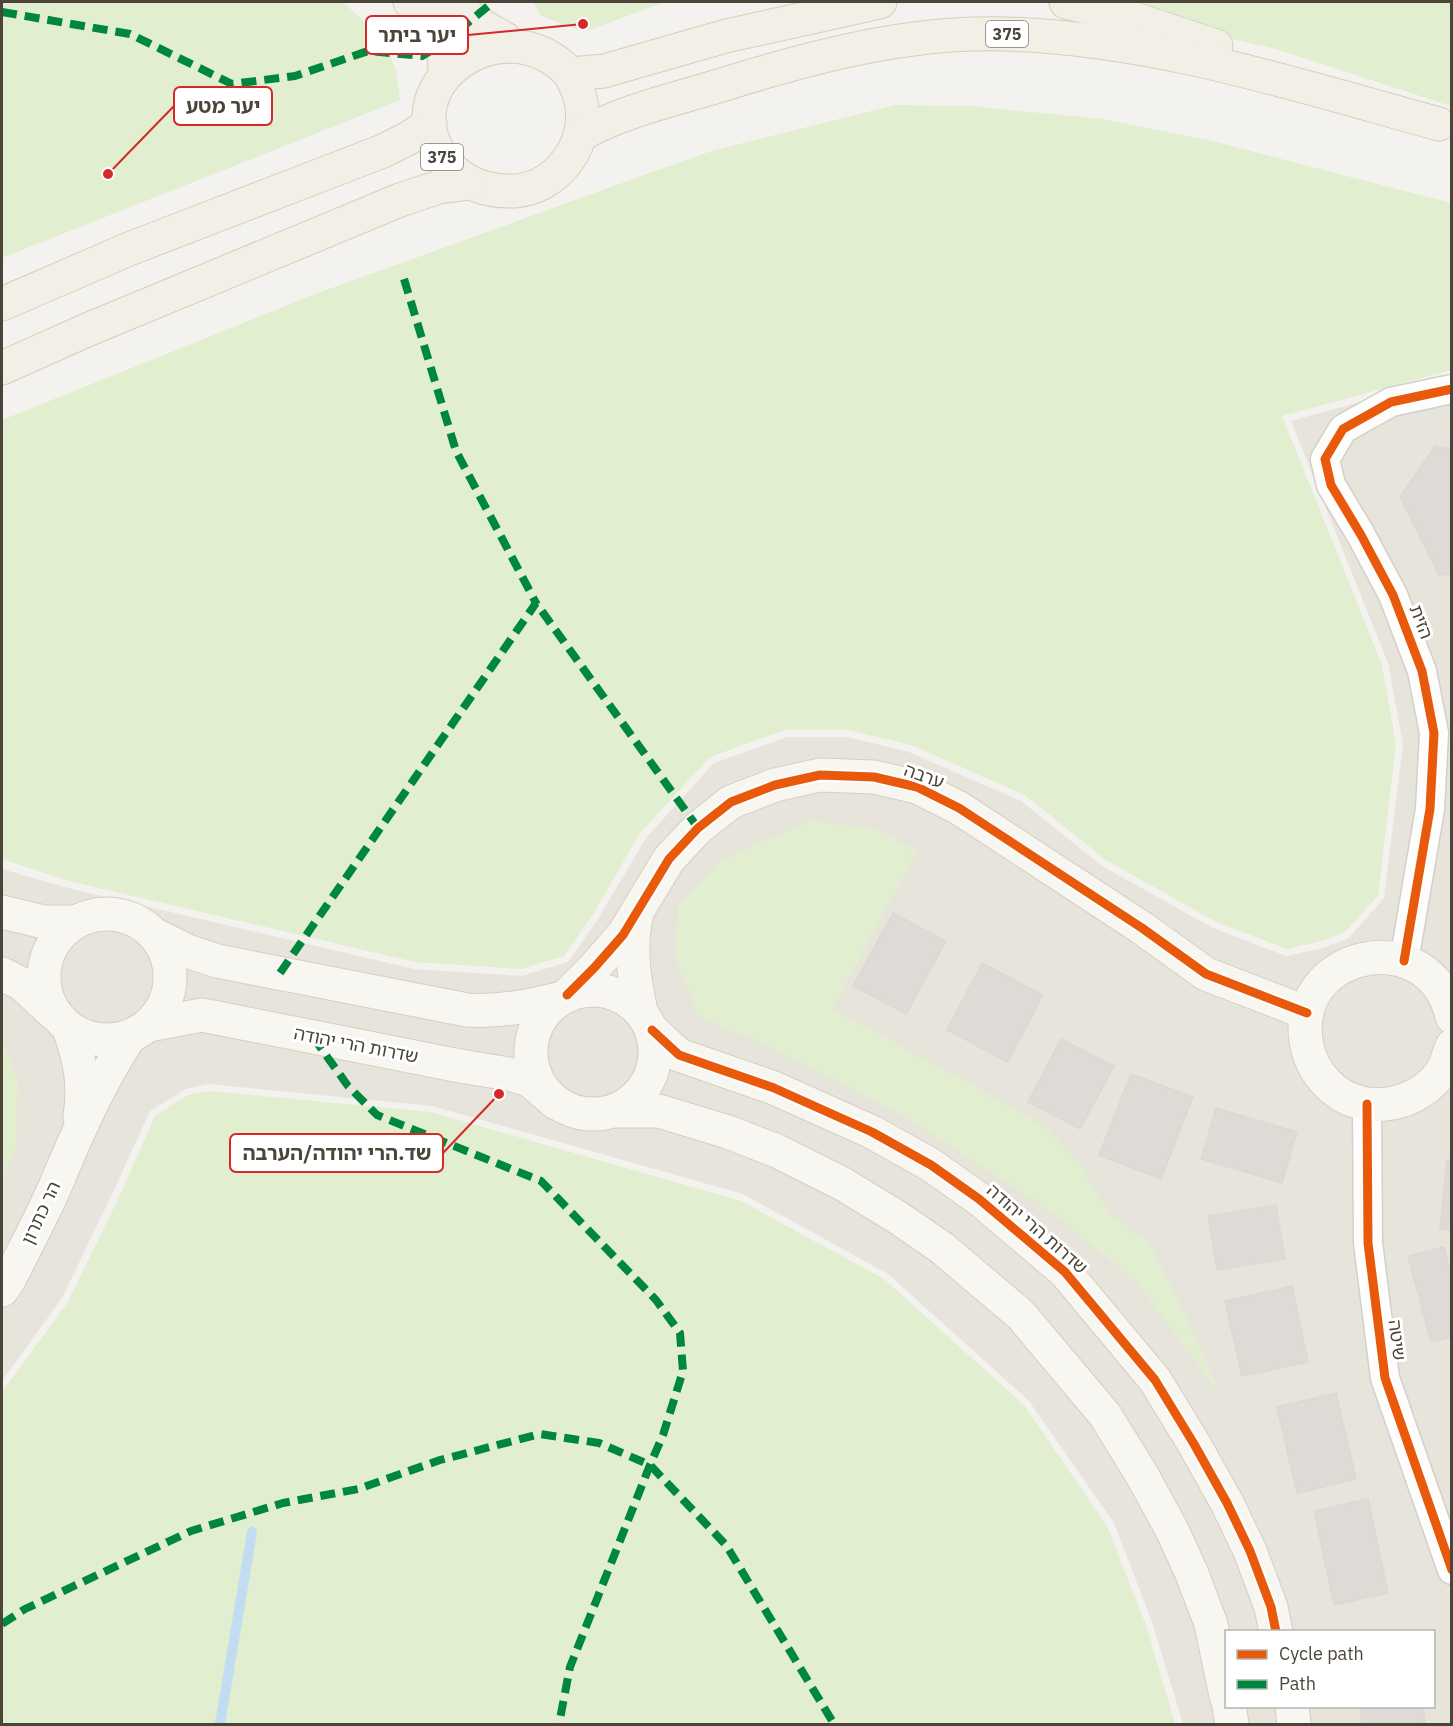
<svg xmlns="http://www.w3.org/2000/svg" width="1453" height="1726" font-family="'IBM Plex Sans','Noto Sans Hebrew',sans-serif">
<rect width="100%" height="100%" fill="#f4f2ee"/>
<path fill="#e7e4dc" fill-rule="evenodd" d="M1451,377V1724H1183L1152,1622L1114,1523L1029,1401L888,1274L743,1194L432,1106L209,1084L186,1089L150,1111L114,1190L62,1298L2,1381V869L68,888L414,969L521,976L568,962L598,919L646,838L714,763L787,737H847L909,752L1021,801L1102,866L1213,928L1286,956L1323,948L1349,938L1384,898L1403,744L1388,663L1291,421ZM1226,1632H1434V1706H1226Z"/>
<g fill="#e1eecf">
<polygon points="2,2 343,2 384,41 396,70 400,100 2,258"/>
<polygon points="533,2 665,2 584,32 541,16"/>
<polygon points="1065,2 1451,2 1451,106 1276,49"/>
<polygon points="895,105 971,106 1103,119 1208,140 1451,203 1451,370 1282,416 1382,665 1396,744 1378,896 1345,932 1321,941 1287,949 1216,922 1106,860 1025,795 911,745 848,730 785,730 710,757 640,833 592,916 564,956 521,969 415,962 69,881 2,859 2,420 318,293 711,151"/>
<polygon points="811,820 881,831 917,851 832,1009 976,1087 1047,1128 1081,1166 1109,1214 1150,1243 1188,1320 1219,1393 1137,1283 1055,1214 905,1117 771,1048 699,1016 676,960 678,906 722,860"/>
<polygon points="2,1040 18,1081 16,1151 2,1178"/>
<polygon points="209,1091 431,1112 741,1201 884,1279 1024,1405 1107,1526 1146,1625 1175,1724 2,1724 2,1392 68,1302 121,1193 155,1116 188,1095"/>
</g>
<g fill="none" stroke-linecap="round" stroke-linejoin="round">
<polyline stroke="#c0ddf1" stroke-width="10" points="220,1724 252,1532"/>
</g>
<g fill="#dedbd6" stroke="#dcd9d4" stroke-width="1.5">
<polygon points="1435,446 1452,449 1452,574 1439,575 1400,497"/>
<polygon points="893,913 946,941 906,1014 853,986"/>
<polygon points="982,963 1043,995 1008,1062 947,1030"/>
<polygon points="1061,1039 1114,1066 1080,1129 1028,1102"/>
<polygon points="1131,1074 1193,1097 1161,1179 1099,1155"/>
<polygon points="1216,1108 1297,1132 1282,1183 1201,1159"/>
<polygon points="1447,1160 1452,1160 1452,1230 1440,1229"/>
<polygon points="1276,1205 1285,1259 1217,1270 1208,1216"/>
<polygon points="1444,1247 1450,1270 1452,1270 1452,1337 1431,1342 1408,1256"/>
<polygon points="1292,1286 1308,1362 1242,1376 1225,1301"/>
<polygon points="1336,1393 1356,1479 1297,1493 1277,1407"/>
<polygon points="1368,1499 1388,1593 1334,1605 1314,1511"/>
<polygon points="1360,1706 1423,1706 1425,1724 1362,1724"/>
</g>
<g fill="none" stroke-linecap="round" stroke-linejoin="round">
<g stroke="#d2d0cb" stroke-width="31">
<g id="street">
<polyline points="1404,961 1430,809 1434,733 1422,671 1393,595 1361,535 1331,485 1325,459 1343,429 1391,402 1452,389"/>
<polyline points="1367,1104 1368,1243 1385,1378 1452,1570"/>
</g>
</g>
<g stroke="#d3cfc5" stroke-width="35">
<g id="secondary">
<polyline points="2,912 44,922 75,922"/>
<path d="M637,913C629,945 634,979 641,1011"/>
<circle cx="107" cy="977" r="63"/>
<path d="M155,935L190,952L217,961L467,1010C501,1012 530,1006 562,998"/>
<polyline points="2,974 22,984 53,1013"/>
<circle cx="593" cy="1052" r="62"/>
<polyline points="567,995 594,968 623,935 669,859 698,828 731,802 775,785 820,775 874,777 917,787 959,808 1142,928 1206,974 1307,1013"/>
<path d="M1452,1017C1430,918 1283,952 1308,1050C1313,1069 1326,1086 1343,1096C1378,1115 1424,1101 1444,1068C1447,1061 1449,1053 1452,1046"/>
<polyline points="149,1025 202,1015 460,1066 509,1074 529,1080 556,1103"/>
<path d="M69,1029C80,1060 85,1084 80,1117"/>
<polyline points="652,1030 679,1055 774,1088 872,1132 931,1165 979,1199 1065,1272 1155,1380 1194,1444 1227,1503 1250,1551 1271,1607 1276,1632"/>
<polyline points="616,1111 659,1111 728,1132 777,1151 841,1183 897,1217 942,1248 1021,1315 1105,1415 1142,1475 1172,1530 1192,1574 1211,1624 1226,1696"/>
<path d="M2,1290L9,1280C24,1250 40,1220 54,1189C76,1137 98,1084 130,1036"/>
<polyline points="1229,1706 1232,1724"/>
<polyline points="1292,1706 1294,1724"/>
</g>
</g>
<g stroke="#d6cebb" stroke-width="35">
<g id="primary">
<path d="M410,2C433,24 445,37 445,71"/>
<polyline points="451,2 479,24 505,39"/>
<polyline points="1066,2 1135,19 1216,46"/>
<path d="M570,74C576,85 581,96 582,108C587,148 555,188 515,191C490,192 466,185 449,166C381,89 502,0 570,74L604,71L726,36L880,2"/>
<path d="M580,135C624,110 677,99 725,84C814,56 911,31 1005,34C1153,38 1297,85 1439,124"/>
<polyline points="2,304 129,249 383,151 407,139 430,124"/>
<polyline points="2,368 87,330 400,200 439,187 471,183"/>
</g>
</g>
<use href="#street" stroke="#fdfdfc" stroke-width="28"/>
<use href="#secondary" stroke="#f7f6f1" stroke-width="33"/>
<use href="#primary" stroke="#f2efe6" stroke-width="33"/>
<g stroke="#00873e" stroke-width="8" stroke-dasharray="15 8" stroke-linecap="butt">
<polyline points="2,12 130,34 232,84 295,76 368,51 422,56 442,44 493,2"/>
<polyline points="404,279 456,451 536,603"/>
<polyline points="280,973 536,603 698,828"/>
<polyline points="313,1037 348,1086 377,1115 541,1181 656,1300 680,1333 683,1371 663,1435 650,1465 570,1667 559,1724"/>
<polyline points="2,1624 25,1609 191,1531 283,1503 358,1489 440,1460 540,1434 599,1443 650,1465 726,1545 834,1724"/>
</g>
<g stroke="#fff" stroke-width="13">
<g id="cycleway">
<polyline points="1404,961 1430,809 1434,733 1422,671 1393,595 1361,535 1331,485 1325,459 1343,429 1391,402 1452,389"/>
<polyline points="567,995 594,968 623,935 669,859 698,828 731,802 775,785 820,775 874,777 917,787 959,808 1142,928 1206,974 1307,1013"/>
<polyline points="652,1030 679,1055 774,1088 872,1132 931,1165 979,1199 1065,1272 1155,1380 1194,1444 1227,1503 1250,1551 1271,1607 1276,1632"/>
<polyline points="1367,1104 1368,1243 1385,1378 1452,1570"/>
</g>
</g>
<use href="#cycleway" stroke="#e8590c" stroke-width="9"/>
</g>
<g text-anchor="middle" stroke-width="6" stroke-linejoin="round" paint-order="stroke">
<g fill="#fff" stroke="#817c74" stroke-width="1.5">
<rect x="986" y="21" width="42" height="26" rx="4.5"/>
<rect x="421" y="144" width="42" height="26" rx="4.5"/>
</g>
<g font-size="16" font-weight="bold" fill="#4b4439">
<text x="1007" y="40">375</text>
<text x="442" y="163">375</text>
</g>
<g font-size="18" fill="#4b4439" stroke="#fff">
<text transform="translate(1421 622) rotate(69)" y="6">הזית</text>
<text transform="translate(924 776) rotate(20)" y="6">ערבה</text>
<text transform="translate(356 1045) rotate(11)" y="6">שדרות הרי יהודה</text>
<text transform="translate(41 1213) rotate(-65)" y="6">הר כתרון</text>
<text transform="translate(1037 1229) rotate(41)" y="6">שדרות הרי יהודה</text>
<text transform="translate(1397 1340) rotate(83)" y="6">שיטה</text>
</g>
</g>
<path fill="none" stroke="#d62828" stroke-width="2" d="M583 24L468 35M108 174L174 106M499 1094L443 1153"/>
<g fill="#d62828" stroke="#fff" stroke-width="2">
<circle cx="583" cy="24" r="6"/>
<circle cx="108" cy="174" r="6"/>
<circle cx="499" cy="1094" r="6"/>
</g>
<g fill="#fff" stroke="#d62828" stroke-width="2">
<rect x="366" y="16" width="102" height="38" rx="6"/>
<rect x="174" y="87" width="98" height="38" rx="6"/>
<rect x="230" y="1134" width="213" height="38" rx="6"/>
</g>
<g font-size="20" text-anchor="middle" font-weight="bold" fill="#4b4439">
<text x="417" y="42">יער ביתר</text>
<text x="223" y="113">יער מטע</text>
<text x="337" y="1160">שד.הרי יהודה/הערבה</text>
</g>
<rect width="1453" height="1726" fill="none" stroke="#4b4439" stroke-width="6"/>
<rect x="1225" y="1630" width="210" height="78" fill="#ffffff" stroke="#b7b4b0" stroke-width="1.5"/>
<rect x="1237" y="1650" width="30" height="9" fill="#e8590c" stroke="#b7b4b0" stroke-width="1.5"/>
<text x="1279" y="1660" font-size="18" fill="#4b4439">Cycle path</text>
<rect x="1237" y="1680" width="30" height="9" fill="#00873e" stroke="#b7b4b0" stroke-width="1.5"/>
<text x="1279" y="1690" font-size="18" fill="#4b4439">Path</text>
</svg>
